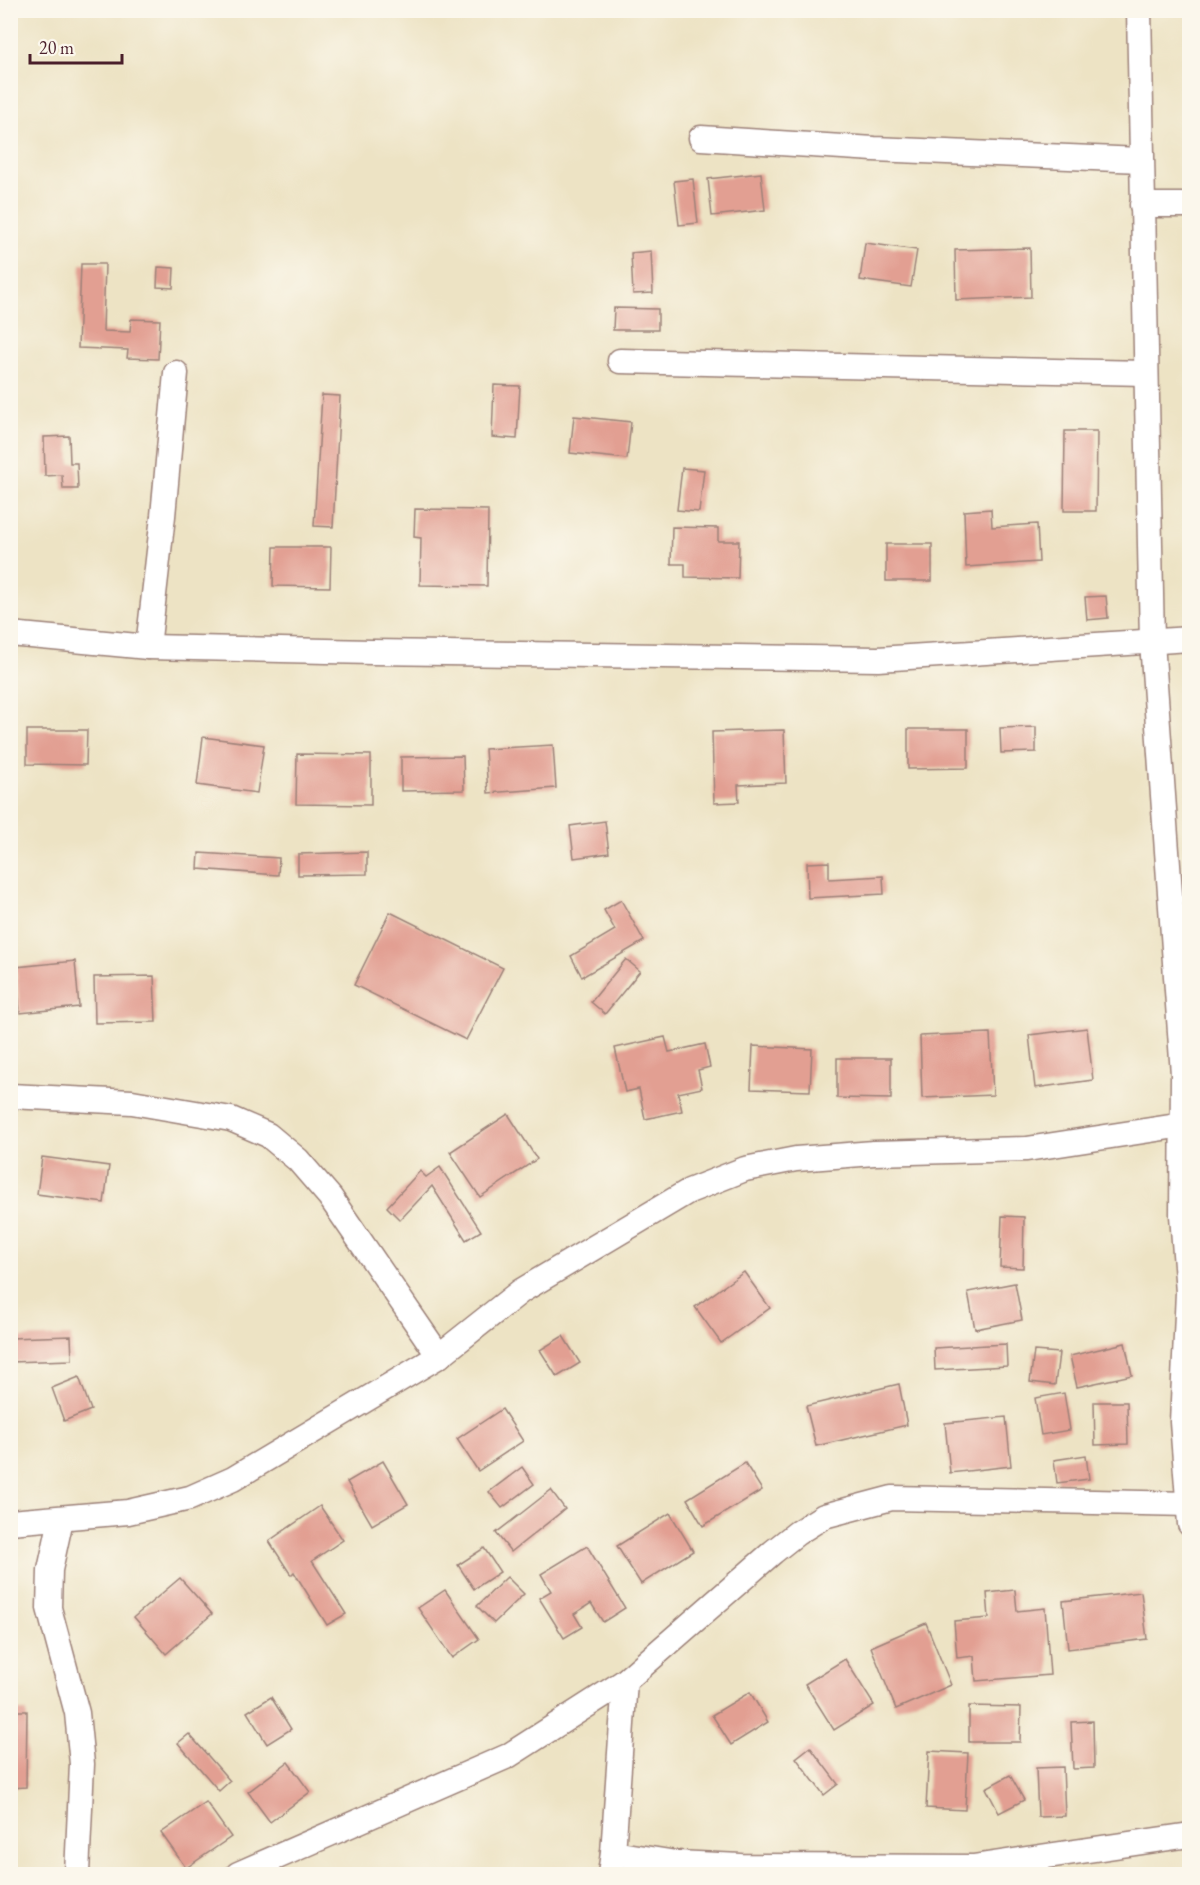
<svg xmlns="http://www.w3.org/2000/svg" width="1200" height="1885" font-family="'EB Garamond',serif">
<rect width="100%" height="100%" fill="#fbf7ec"/>
<filter id="ink" filterUnits="userSpaceOnUse"><feTurbulence type="fractalNoise" baseFrequency=".0167" numOctaves="2"/><feDisplacementMap in="SourceGraphic" scale="12" xChannelSelector="R" yChannelSelector="G"/><feConvolveMatrix kernelMatrix="1 2 1 2 8 2 1 2 1" color-interpolation-filters="sRGB"/></filter>
<filter id="wash" filterUnits="userSpaceOnUse"><feTurbulence type="fractalNoise" baseFrequency=".008" numOctaves="4" result="noise"/><feDisplacementMap in="SourceGraphic" scale="24" xChannelSelector="R" yChannelSelector="G"/><feGaussianBlur stdDeviation="1.35" result="paint"/><feColorMatrix in="noise" values="0 0 0 0 0 0 0 0 0 0 0 0 0 0 0 0 0 1.4 0 .05"/><feComposite in="paint" operator="in"/></filter>
<g filter="url(#wash)">
<rect width="100%" height="100%" fill="#ede3c4"/>
<g id="blocks">
<g fill="#e29f92">
<polygon points="761,173 765,210 712,216 708,179"/>
<polygon points="693,179 698,223 679,225 674,181"/>
<polygon points="865,243 917,250 911,287 860,280"/>
<polygon points="1030,248 1031,297 956,300 955,250"/>
<polygon points="651,251 653,293 633,294 631,253"/>
<polygon points="81,264 105,264 103,331 130,332 131,319 160,320 158,359 127,358 128,350 78,348"/>
<polygon points="158,267 174,268 173,288 157,287"/>
<polygon points="614,308 658,309 658,330 613,330"/>
<polygon points="494,385 520,386 517,439 492,437"/>
<polygon points="322,395 340,396 333,527 314,526"/>
<polygon points="574,416 631,422 627,459 570,453"/>
<polygon points="1065,431 1097,431 1096,511 1064,511"/>
<polygon points="69,436 70,463 77,463 78,489 63,489 62,475 45,476 44,437"/>
<polygon points="682,468 704,470 699,512 677,510"/>
<polygon points="415,509 488,510 487,586 420,585 421,538 414,537"/>
<polygon points="991,509 992,527 1037,524 1039,562 966,567 964,511"/>
<polygon points="672,527 718,528 718,541 739,541 738,578 685,577 685,564 671,564"/>
<rect x="886" y="544" width="46" height="37"/>
<polygon points="274,547 331,547 330,587 273,586"/>
<polygon points="1106,596 1108,618 1087,620 1085,597"/>
<polygon points="1036,727 1036,752 1001,753 1000,728"/>
<polygon points="908,729 968,729 968,768 908,769"/>
<polygon points="27,730 87,730 86,765 27,764"/>
<polygon points="784,730 786,783 738,785 739,802 714,803 712,732"/>
<polygon points="203,737 264,745 257,793 197,785"/>
<polygon points="553,745 556,788 488,793 485,749"/>
<polygon points="297,754 371,755 371,805 296,804"/>
<polygon points="463,756 464,790 401,791 401,757"/>
<polygon points="605,821 609,853 574,858 570,826"/>
<polygon points="367,852 367,874 298,875 298,854"/>
<polygon points="199,853 279,858 278,875 198,869"/>
<polygon points="829,862 829,879 883,876 884,894 808,898 807,863"/>
<polygon points="621,900 644,941 582,977 571,956 615,930 604,910"/>
<polygon points="390,912 503,968 466,1040 354,985"/>
<polygon points="626,959 640,971 605,1014 591,1002"/>
<polygon points="75,961 79,1007 20,1013 16,967"/>
<polygon points="154,976 156,1022 95,1023 94,977"/>
<polygon points="1087,1028 1093,1080 1035,1088 1029,1035"/>
<polygon points="990,1033 993,1095 922,1098 920,1036"/>
<polygon points="665,1037 669,1052 705,1044 710,1067 698,1070 702,1088 678,1093 682,1111 645,1119 639,1089 625,1092 615,1048"/>
<polygon points="753,1046 812,1049 810,1091 751,1089"/>
<polygon points="837,1058 891,1058 891,1099 837,1098"/>
<polygon points="508,1114 537,1159 480,1197 450,1152"/>
<polygon points="42,1157 109,1166 104,1203 37,1194"/>
<polygon points="440,1167 481,1231 466,1240 432,1186 400,1220 387,1207 420,1171 426,1177"/>
<polygon points="1002,1216 1024,1217 1023,1268 1000,1267"/>
<polygon points="744,1272 770,1308 721,1343 695,1307"/>
<polygon points="1015,1283 1022,1320 975,1329 968,1292"/>
<polygon points="71,1336 72,1360 10,1362 10,1338"/>
<polygon points="563,1336 580,1363 557,1377 540,1350"/>
<polygon points="1125,1343 1132,1375 1077,1387 1070,1356"/>
<polygon points="1006,1344 1007,1366 935,1370 934,1348"/>
<polygon points="1034,1351 1059,1353 1055,1385 1030,1382"/>
<polygon points="79,1377 91,1410 64,1421 52,1388"/>
<polygon points="899,1384 907,1425 816,1446 806,1406"/>
<polygon points="1064,1393 1070,1430 1041,1435 1035,1398"/>
<polygon points="1094,1402 1127,1402 1128,1444 1095,1445"/>
<polygon points="502,1409 523,1441 478,1471 457,1439"/>
<polygon points="1006,1417 1011,1466 950,1473 945,1423"/>
<polygon points="1086,1455 1089,1479 1057,1483 1054,1460"/>
<polygon points="383,1461 408,1504 372,1525 347,1482"/>
<polygon points="745,1463 762,1490 703,1526 687,1499"/>
<polygon points="522,1467 534,1484 502,1508 489,1492"/>
<polygon points="551,1490 565,1509 511,1552 496,1533"/>
<polygon points="320,1506 343,1540 312,1561 346,1614 327,1625 294,1572 291,1575 269,1541"/>
<polygon points="670,1513 693,1551 641,1584 617,1546"/>
<polygon points="587,1546 625,1608 603,1622 591,1603 574,1614 582,1627 564,1638 539,1598 551,1591 541,1574"/>
<polygon points="484,1548 500,1572 474,1589 458,1565"/>
<polygon points="507,1577 524,1594 494,1623 477,1606"/>
<polygon points="180,1578 212,1614 166,1654 134,1617"/>
<polygon points="445,1590 479,1639 452,1658 418,1608"/>
<polygon points="1015,1590 1017,1611 1045,1608 1050,1675 976,1681 974,1656 957,1658 954,1621 989,1618 987,1593"/>
<polygon points="1141,1592 1147,1639 1068,1649 1063,1601"/>
<polygon points="926,1623 951,1685 896,1709 871,1647"/>
<polygon points="845,1659 874,1705 834,1730 805,1684"/>
<polygon points="750,1692 768,1722 731,1745 712,1715"/>
<polygon points="271,1697 291,1729 267,1744 247,1712"/>
<polygon points="969,1706 1021,1707 1020,1742 969,1742"/>
<polygon points="10,1711 27,1711 26,1787 10,1788"/>
<polygon points="1093,1721 1094,1768 1073,1769 1071,1722"/>
<polygon points="189,1734 230,1781 219,1791 178,1743"/>
<polygon points="810,1747 838,1784 824,1795 796,1758"/>
<polygon points="929,1751 968,1753 965,1810 926,1808"/>
<polygon points="288,1762 310,1792 270,1822 248,1792"/>
<polygon points="1063,1767 1065,1816 1038,1817 1036,1768"/>
<polygon points="1010,1775 1024,1800 999,1813 986,1788"/>
<polygon points="206,1802 231,1837 186,1868 161,1833"/>
</g>
</g>
</g>
<g filter="url(#ink)">
<use href="#blocks" fill-opacity="0" stroke="#9c8178" stroke-width="1.5"/>
<g fill="none" stroke-linecap="round" stroke-linejoin="round">
<g stroke="#9c8178" stroke-width="27">
<g id="street">
<polyline points="1139,10 1152,642 1183,1074 1182,1215 1188,1292 1182,1422 1190,1524"/>
<polyline points="701,138 874,149 1141,160"/>
<polyline points="1142,205 1190,205"/>
<polyline points="620,361 1145,373"/>
<polyline points="10,634 148,647 372,652 878,659 1190,639"/>
<polyline points="148,647 163,516 176,373"/>
<polyline points="10,1096 132,1102 231,1119 268,1135 298,1160 330,1197 439,1356"/>
<polyline points="61,1519 50,1570 49,1608 77,1713 82,1764 77,1874"/>
<polyline points="10,1522 128,1512 190,1498 233,1479 439,1356 521,1291 689,1191 745,1169 796,1159 874,1153 1027,1149 1183,1125"/>
<polyline points="613,1853 676,1863 741,1866 973,1867 1190,1835"/>
<polyline points="238,1874 508,1756 625,1681 773,1552 797,1533 824,1516 892,1498 1190,1504"/>
<polyline points="610,1874 613,1853 625,1681"/>
</g>
</g>
<use href="#street" stroke="#fff" stroke-width="24"/>
</g>
</g>
<rect width="1200" height="1885" fill="none" stroke="#fbf7ec" stroke-width="36"/>
<path d="M30 54v9h92v-9" fill="none" stroke="#4a1f2b" stroke-width="3"/>
<text x="39" y="54" font-size="18" fill="#4a1f2b" stroke="#fbf7ec" stroke-width="4.5" paint-order="stroke">20 m</text>
</svg>
